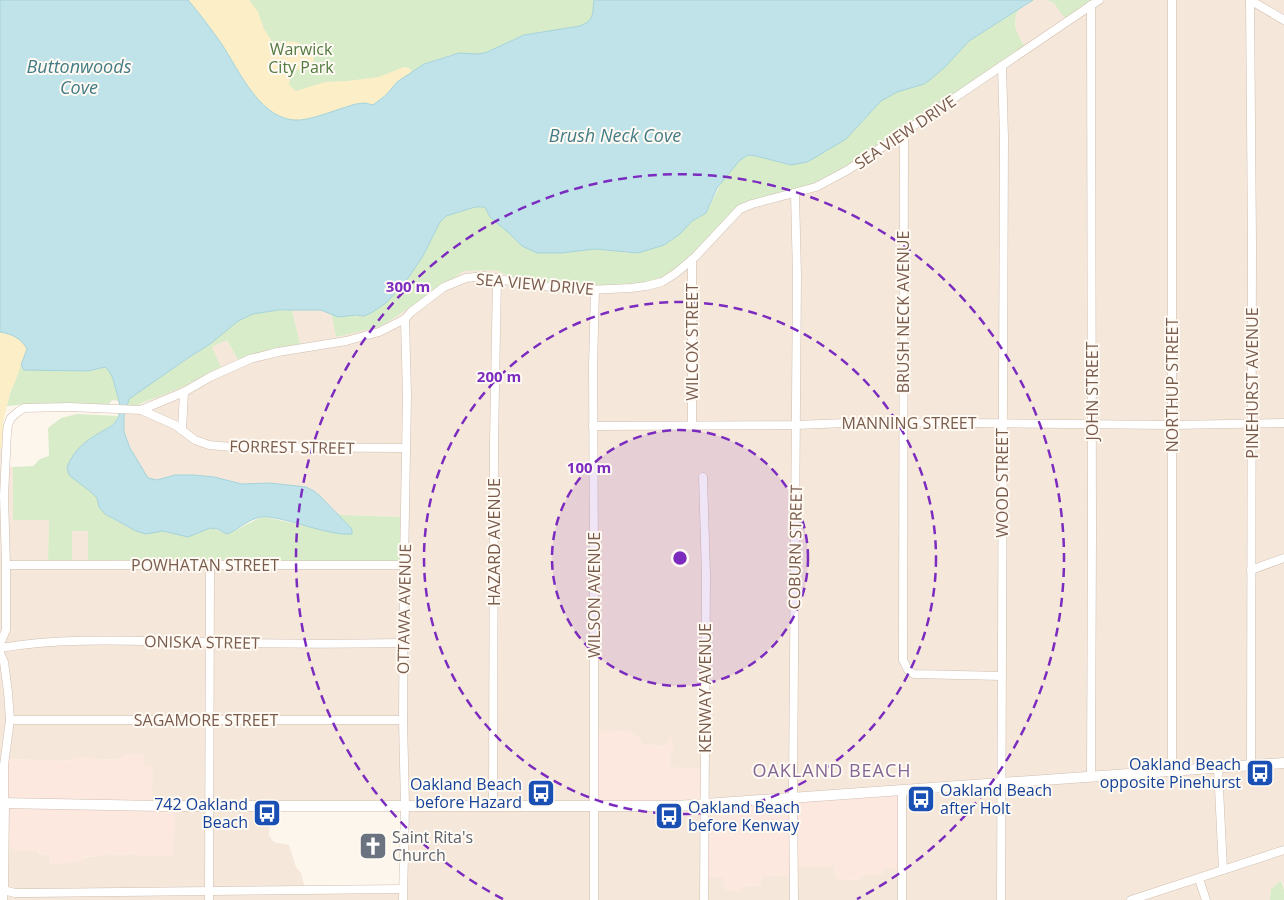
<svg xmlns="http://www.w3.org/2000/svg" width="1284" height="900" font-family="'Open Sans',sans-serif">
<rect width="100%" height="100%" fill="#fdf6ec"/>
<path fill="#f5e8da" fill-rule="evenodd" d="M1033,0H1047L1054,3L1099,0H1284V890L1282,881L1271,889L1270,900H0V448H2V466L13,467V519L49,520L48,559L72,531H89L88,560L291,561L402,517L342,515L336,513L314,491L306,487L287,485L242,484L214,477L194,475H175L157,480L148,478L143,472L127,440L124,432V416L127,407L137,406L221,367L212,347L227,340L238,360L261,352L300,344L292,310H321L331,313L336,337L388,322L464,271L495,270L513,278L732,218L1027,49L1016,32L1015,18L1018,10ZM628,731L639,738L642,744L660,746L668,744L671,735L670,767L707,804L901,868H886L881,875H864L858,880L837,879L833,863L829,867H795L793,875L762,876L760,885L742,887L723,877H705L704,805ZM126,754L144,765L152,805L175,825L174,827L136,853L127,855L109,854L51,863L49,855L39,854L8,759L63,761L92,757L95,760L119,759ZM271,806H401L400,889H305L301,873L296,867L289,845L274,842L269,836Z"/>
<g fill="#fde8e0">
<polygon points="628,731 639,738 642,744 660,746 668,744 671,734 674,749 671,751 670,767 705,769 707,803 901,791 901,868 886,868 882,875 864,875 859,880 837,879 833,863 829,867 795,867 794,875 762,876 760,885 742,887 740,891 725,891 723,877 705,877 706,806 595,806 594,732"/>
<polygon points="126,754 143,755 144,765 153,767 152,805 174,807 175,825 173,855 137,856 135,853 127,855 109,854 101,856 84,857 81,862 52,864 49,855 39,854 39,851 16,851 10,846 8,759 63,761 74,760 77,757 92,757 95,760 119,759"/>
</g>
<g fill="#d8ecc9">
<polygon points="188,0 594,0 593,16 589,22 580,26 524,35 485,53 476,54 450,55 424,64 397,82 309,118"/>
<polygon points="1047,0 1099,0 1067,21 1054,3"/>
<path d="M1018,10C1011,26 1018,36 1027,49L822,186L740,210L680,272L636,288L533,286L495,270L464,271L388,322L378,327L336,337L331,313C342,319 352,314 364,316C381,300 405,283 418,264C427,251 432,227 444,217C452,210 475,207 485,207L522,246L545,253L595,249L629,253L672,240L692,221L706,213L722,181L740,160L748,155L756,156L792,165L846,139L881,101L897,92L924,84L945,67L969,41Z"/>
<path d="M292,310L300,344L261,352L238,360L227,340L212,347L221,367C198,380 174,392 149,400C141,403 136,407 127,407L129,399L145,387L210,344L238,321L253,314L270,311Z"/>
<path d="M21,365L23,367C47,368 82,376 105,367L111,372L119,401L112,400L109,404H31L7,406L10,393Z"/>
<path d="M77,414L118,416C115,426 105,429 97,434C83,443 73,453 67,467L69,475L91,492L97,498L99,507L113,519L136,531H163L188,537L210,528C216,529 220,532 225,533C233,535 253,518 265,517L319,529H352L336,513L342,515L402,517L401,564L256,560H88V531H72V560H48L49,520H13V467L33,466L40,459L49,456L48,428L61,418Z"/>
<polygon points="1281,881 1284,890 1284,900 1270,900 1271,889"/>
</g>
<g fill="#fcefc7">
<path d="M188,0H249L258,12L264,29L275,46C297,37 299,42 314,58L312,66C298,68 291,70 289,85L296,91L325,82L347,81L379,77L404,67L409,68L412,72L397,82L386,95L373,105L365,103C346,108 313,121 294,120C259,118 238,68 221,43C211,28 200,14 188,0Z"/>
<path d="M0,332C12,334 21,338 27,349L15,382L10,393L3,423L4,427L2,448H0Z"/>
</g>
<path fill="#bfe3e8" stroke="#a5d3da" d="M0,0H188C200,14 211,29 221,43C239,70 261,123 300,120C314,119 341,108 356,104L365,103L373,105L386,95L397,82L424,64L459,53L476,54L485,53L524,35L580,26C595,20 592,14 594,0H1033L969,41L945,67L931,79L924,84L897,92L881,101L846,139L816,157L807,162L791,165L756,156L748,155L740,160L717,188L706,213L692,221L680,234L664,245L638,253L595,249L561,253H537L522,246L510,234L490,217L485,207H475L446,216L440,222L423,256L404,284L386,303L371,313L364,316L356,315L338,317L321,310H278L253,314L238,321L210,344L188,358L129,399L124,416V432L130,448L148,478L157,480L175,475H194L214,477L242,484L270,483L306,487L314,491L321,497L352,529V534C333,536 300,523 280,519C273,518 265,515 257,518C246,521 238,530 227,534L217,529L210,528L188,537L163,531L146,534L136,531L105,514L99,507L97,498L91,492L69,475L67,467C74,450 85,441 101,432C106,429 113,426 117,420C122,412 119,399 116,390C113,380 113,374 105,367L88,371L24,370L21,365L27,349C21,338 12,334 0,332Z"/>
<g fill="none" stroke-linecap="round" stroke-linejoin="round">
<g stroke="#d1beb0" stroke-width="9">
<g id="minor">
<polyline points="1250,0 1252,243 1251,766"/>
<polyline points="1250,0 1284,20"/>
<polyline points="904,132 903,660 908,670 914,674 1002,676"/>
<polyline points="692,260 692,425"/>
<polyline points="141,410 175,425 195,440 209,445 231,447 406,448"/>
<polyline points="593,426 796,425 871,422 1172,425 1284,423"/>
<polyline points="182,430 184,392"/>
<polyline points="703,477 706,575 704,900"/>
<polyline points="6,565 404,565"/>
<polyline points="1251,570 1284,558"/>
<polyline points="0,644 6,630 6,565 4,496 7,432 8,425 11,418 19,411 24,408 69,407 141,410 184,392 210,377 250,359 278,352 346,341 379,332 405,319 411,312 444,287 466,278 484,276 531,285 588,290 631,288 646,286 662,282 676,273 695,257 740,209 752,204 816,187 848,170 1099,0"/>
<path d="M0,648C65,637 132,641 198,642C266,644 335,644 404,643"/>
<polyline points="0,653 4,662 8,692 10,720 4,765 4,803"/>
<polyline points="10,720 403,720"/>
<polyline points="1218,768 1223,870"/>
<polyline points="1172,771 1172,0"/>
<polyline points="1091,776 1092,534 1091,5"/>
<polyline points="493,806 494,442 497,278"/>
<polyline points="1199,879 1206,900"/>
<polyline points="3,900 3,890 15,893 29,893 403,889"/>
<polyline points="209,900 210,566"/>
<polyline points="403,900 405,805 403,720 404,565 407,396 405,319"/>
<polyline points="594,900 594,560 593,366 595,290"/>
<polyline points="794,900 793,790 797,275 795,194"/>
<polyline points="902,900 902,790"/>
<polyline points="1001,900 1004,138 1002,66"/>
<polyline points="1131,900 1284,850"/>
</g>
</g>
<g stroke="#d1beb0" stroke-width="11">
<g id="tertiary">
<polyline points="0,803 160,806 677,806 1284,763"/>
<polyline points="0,889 3,890 4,803"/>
</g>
</g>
<use href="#minor" stroke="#fff" stroke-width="8"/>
<use href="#tertiary" stroke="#fff" stroke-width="10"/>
</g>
<circle cx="680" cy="558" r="128" fill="#7b2cbf" fill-opacity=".12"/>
<g fill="none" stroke="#7b2cbf" stroke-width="2.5" stroke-dasharray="9 6">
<circle cx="680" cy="558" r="128"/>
<circle cx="680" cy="558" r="256"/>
<path d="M503 899A384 384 0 1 1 857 899"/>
</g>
<defs>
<g id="bus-square" transform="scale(1.4375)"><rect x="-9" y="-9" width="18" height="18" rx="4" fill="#1a4fb4" stroke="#fffaf3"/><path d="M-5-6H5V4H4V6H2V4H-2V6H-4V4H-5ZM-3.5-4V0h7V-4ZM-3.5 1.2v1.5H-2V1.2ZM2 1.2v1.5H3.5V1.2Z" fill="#fff"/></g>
<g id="church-square" transform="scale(1.4375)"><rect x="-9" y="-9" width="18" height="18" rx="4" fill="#6b7280" stroke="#fffaf3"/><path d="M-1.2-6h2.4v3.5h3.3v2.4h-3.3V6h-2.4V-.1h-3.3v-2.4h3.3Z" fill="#fff"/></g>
</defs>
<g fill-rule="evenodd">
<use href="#bus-square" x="1260" y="773"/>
<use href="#bus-square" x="541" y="793"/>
<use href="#bus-square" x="921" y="799"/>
<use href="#bus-square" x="267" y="813"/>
<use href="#bus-square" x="669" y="816"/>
<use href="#church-square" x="373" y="846"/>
</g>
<g text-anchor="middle" stroke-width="4" stroke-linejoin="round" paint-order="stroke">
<g font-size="16" fill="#537a41" stroke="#fffaf3">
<text x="301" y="55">Warwick<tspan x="301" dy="18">City Park</tspan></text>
</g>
<g font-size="16" fill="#7a5c4d" stroke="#fffaf3">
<text transform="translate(905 132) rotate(-34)" y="6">SEA VIEW DRIVE</text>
<text transform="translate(535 284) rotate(5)" y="6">SEA VIEW DRIVE</text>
<text transform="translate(903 312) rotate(-90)" y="6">BRUSH NECK AVENUE</text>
<text transform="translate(692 342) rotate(-90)" y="6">WILCOX STREET</text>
<text transform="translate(1252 383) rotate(-90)" y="6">PINEHURST AVENUE</text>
<text transform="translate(1172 385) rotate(-90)" y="6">NORTHUP STREET</text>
<text transform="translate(1092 391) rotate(-90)" y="6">JOHN STREET</text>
<text x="909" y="429">MANNING STREET</text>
<text transform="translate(292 447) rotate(1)" y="6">FORREST STREET</text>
<text transform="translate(1002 483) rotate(-90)" y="6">WOOD STREET</text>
<text transform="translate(494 542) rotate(-90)" y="6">HAZARD AVENUE</text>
<text transform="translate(795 547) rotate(-89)" y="6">COBURN STREET</text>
<text x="205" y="571">POWHATAN STREET</text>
<text transform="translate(594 595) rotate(-90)" y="6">WILSON AVENUE</text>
<text transform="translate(404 609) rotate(-89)" y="6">OTTAWA AVENUE</text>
<text transform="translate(202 642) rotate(1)" y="6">ONISKA STREET</text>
<text transform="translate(705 688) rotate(-90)" y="6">KENWAY AVENUE</text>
<text x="206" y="726">SAGAMORE STREET</text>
</g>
<g font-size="16" fill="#164399" stroke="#fffaf3" text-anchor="end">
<text x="1241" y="770">Oakland Beach<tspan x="1241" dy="18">opposite Pinehurst</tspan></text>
<text x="522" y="790">Oakland Beach<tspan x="522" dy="18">before Hazard</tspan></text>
<text x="940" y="796" text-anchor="start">Oakland Beach<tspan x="940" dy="18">after Holt</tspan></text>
<text x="248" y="810">742 Oakland<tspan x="248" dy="18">Beach</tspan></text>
<text x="688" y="813" text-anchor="start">Oakland Beach<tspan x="688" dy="18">before Kenway</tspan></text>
</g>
<g font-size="16" fill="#5b616d" stroke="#fffaf3" text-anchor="start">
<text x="392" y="843">Saint Rita's<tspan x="392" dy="18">Church</tspan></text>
</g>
<g font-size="18" font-style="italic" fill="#437c86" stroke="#fffaf3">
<text x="79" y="73">Buttonwoods<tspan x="79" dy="21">Cove</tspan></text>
<text x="615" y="142">Brush Neck Cove</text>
</g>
<g font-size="18" letter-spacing="1" fill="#846695" stroke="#fffaf3">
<text x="832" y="777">OAKLAND BEACH</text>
</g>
</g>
<circle cx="680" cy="558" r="8" fill="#7b2cbf" stroke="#fffaf3" stroke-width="2.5"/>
<g font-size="15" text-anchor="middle" font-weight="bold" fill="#7b2cbf" stroke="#fffaf3" stroke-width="4" stroke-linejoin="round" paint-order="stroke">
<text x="408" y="292">300 m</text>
<text x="499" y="382">200 m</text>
<text x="589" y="473">100 m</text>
</g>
</svg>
